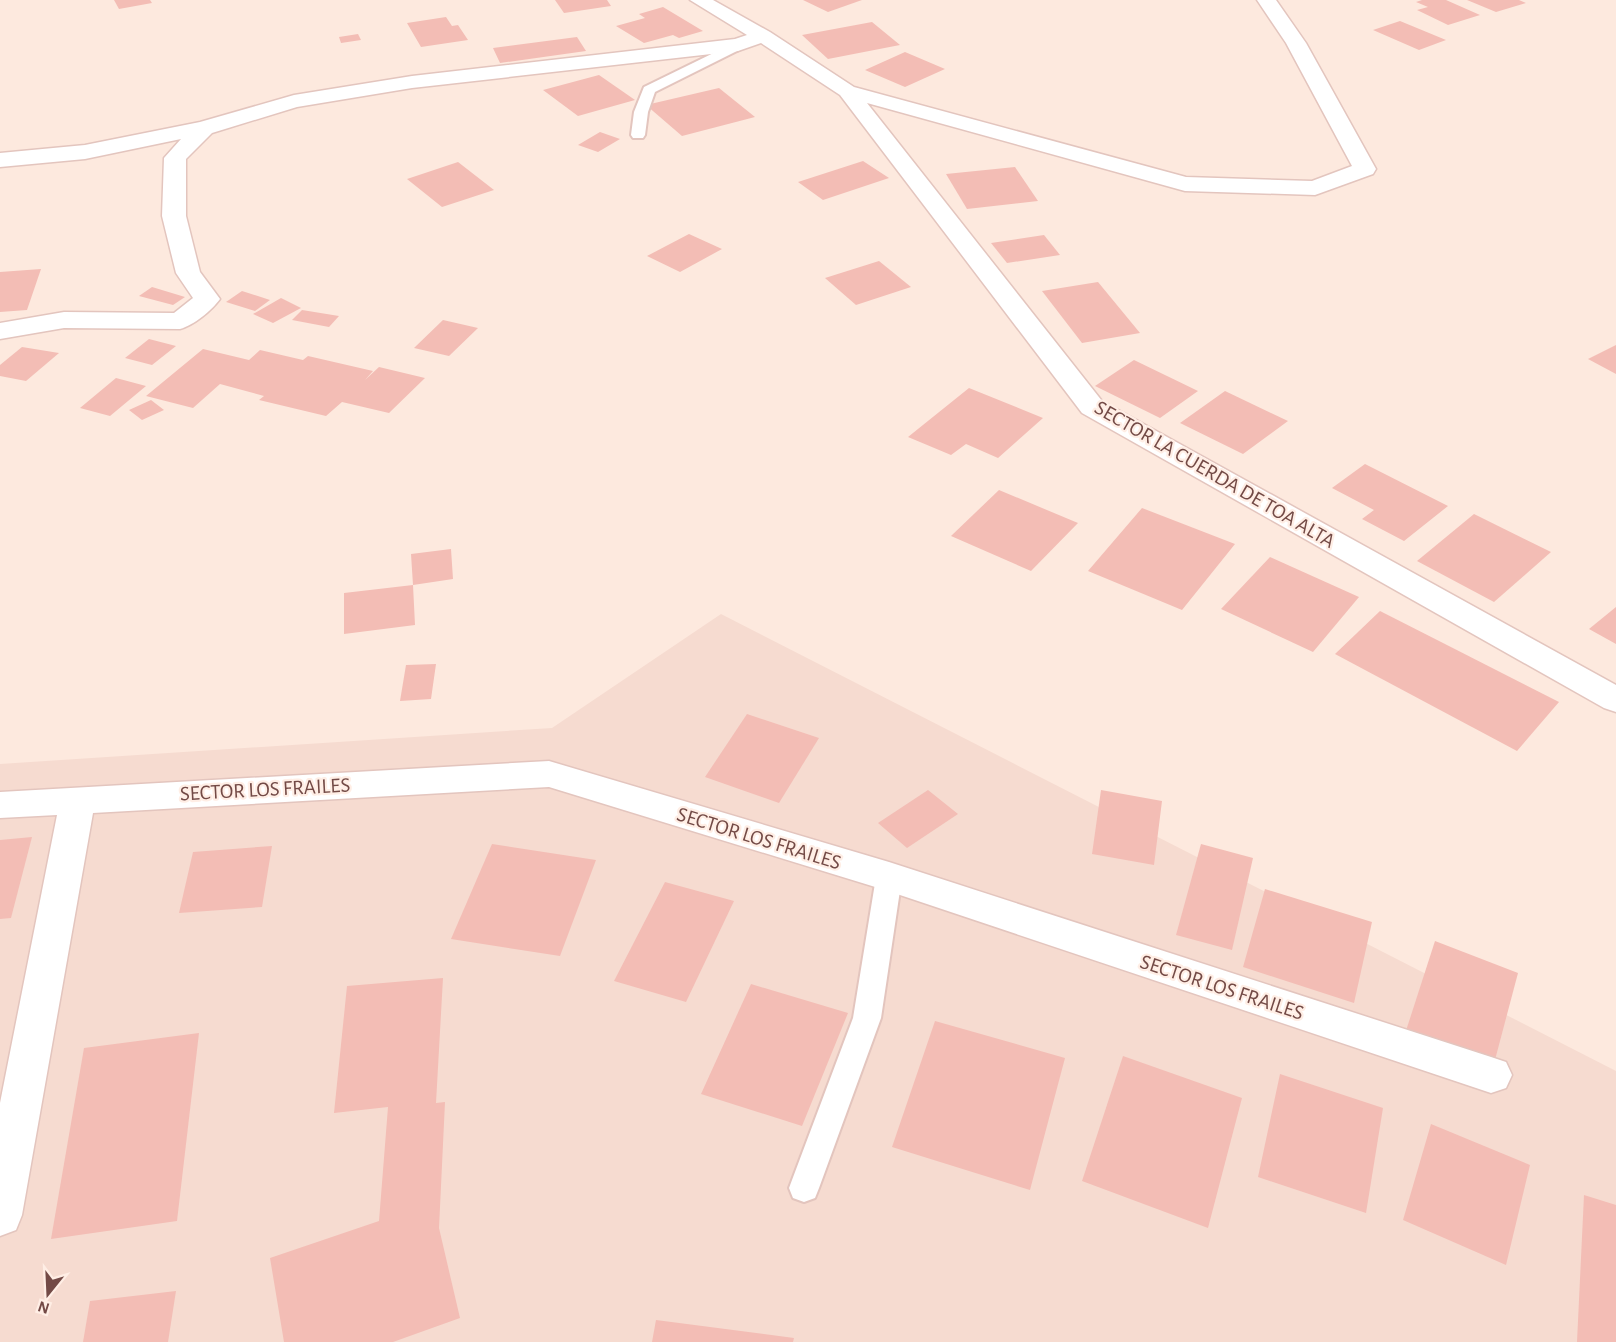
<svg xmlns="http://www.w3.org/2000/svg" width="1616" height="1342" font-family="'Alegreya Sans',sans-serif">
<rect width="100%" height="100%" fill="#fde9de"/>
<polygon fill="#f6dbd0" points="721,614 1616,1071 1616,1342 0,1342 0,764 552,728"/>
<g fill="#f3bdb5">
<polygon points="114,0 150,0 152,3 119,9"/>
<polygon points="555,0 607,0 611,6 564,13"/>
<polygon points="803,0 862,0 828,12"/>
<polygon points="1422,0 1446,0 1480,15 1448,25 1417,10 1428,7 1416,2"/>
<polygon points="1467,0 1519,0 1526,3 1496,12"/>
<polygon points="663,7 703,31 679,38 673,35 644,43 616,26 645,18 639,14"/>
<polygon points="446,17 452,26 458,25 468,40 421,47 407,23"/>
<polygon points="1400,21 1446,40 1419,50 1373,30"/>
<polygon points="872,22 900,45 828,59 802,35"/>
<polygon points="358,34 361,40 341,43 339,37"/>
<polygon points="577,37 586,51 500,63 493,48"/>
<polygon points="905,52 945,69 905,87 865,70"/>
<polygon points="599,75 635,100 578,116 543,90"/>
<polygon points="719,88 755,117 682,136 646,105"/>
<polygon points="600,132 620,139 598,152 578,145"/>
<polygon points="863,161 889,178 823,200 798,182"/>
<polygon points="458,162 494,190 442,207 407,179"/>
<polygon points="1015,167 1038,201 967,209 946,174"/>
<polygon points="689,234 722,249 680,272 647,256"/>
<polygon points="1044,235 1060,255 1007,263 991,243"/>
<polygon points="879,261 911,287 856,305 825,278"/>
<polygon points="41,269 27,310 0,312 0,272"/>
<polygon points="1098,282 1140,333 1082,343 1042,291"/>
<polygon points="152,287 185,297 173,305 139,296"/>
<polygon points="242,291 270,300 255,311 226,302"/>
<polygon points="281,298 301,308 273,323 253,314"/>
<polygon points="302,310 339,316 329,327 292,320"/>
<polygon points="443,320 478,328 449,356 414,348"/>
<polygon points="149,339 176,346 152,365 125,358"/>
<polygon points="1616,345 1616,374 1588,359"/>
<polygon points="22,347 59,353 26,381 0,376 0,365"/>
<polygon points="203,349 249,360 260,350 303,360 308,356 373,371 365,380 379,367 425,378 389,413 342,402 326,416 259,400 264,396 220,384 193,408 146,396"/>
<polygon points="1134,360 1198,391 1160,418 1095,386"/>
<polygon points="116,378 146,386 110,416 80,408"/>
<polygon points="969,388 1043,418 998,458 966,444 951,455 908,437"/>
<polygon points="1225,391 1288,421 1243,454 1180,423"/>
<polygon points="151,400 164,410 142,420 129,410"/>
<polygon points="1365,464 1448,506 1404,541 1362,519 1374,510 1332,488"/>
<polygon points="999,490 1078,523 1031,571 951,536"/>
<polygon points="1142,508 1235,544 1182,610 1088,571"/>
<polygon points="1474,514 1551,552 1494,602 1417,561"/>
<polygon points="451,549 453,579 413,585 415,625 344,634 344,593 413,585 411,554"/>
<polygon points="1270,557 1359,597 1313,652 1221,609"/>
<polygon points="1616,607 1616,644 1589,629"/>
<polygon points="1380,611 1445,644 1559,702 1517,751 1335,654"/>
<polygon points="436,664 431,699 400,701 406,665"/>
<polygon points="747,714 819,738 779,803 705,777"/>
<polygon points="928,790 958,814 907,848 878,823"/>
<polygon points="1101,790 1162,801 1154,865 1092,854"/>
<polygon points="32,837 11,918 0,919 0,840"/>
<polygon points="492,844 596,860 560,956 451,939"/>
<polygon points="1201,844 1253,858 1232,950 1176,935"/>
<polygon points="272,846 262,907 179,913 193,852"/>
<polygon points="665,882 734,901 686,1002 614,981"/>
<polygon points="1265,889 1372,922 1354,1003 1243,967"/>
<polygon points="1435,941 1518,973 1491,1075 1403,1040"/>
<polygon points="443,978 436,1103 445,1102 439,1228 460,1318 393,1342 284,1342 270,1258 379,1221 388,1107 334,1113 347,986"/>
<polygon points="751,984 848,1013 802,1126 701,1094"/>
<polygon points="935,1021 1065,1058 1030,1190 892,1147"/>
<polygon points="199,1033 177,1221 51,1239 84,1048"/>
<polygon points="1123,1056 1242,1098 1208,1228 1082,1181"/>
<polygon points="1280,1074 1383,1108 1366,1213 1258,1177"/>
<polygon points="1431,1124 1530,1165 1506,1265 1403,1220"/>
<polygon points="1584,1195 1616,1205 1616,1342 1577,1342"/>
<polygon points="176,1291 168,1342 83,1342 90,1301"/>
<polygon points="656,1320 794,1338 793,1342 652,1342"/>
</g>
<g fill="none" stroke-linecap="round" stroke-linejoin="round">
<g stroke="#e3c5be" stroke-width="4">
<g id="service">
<polygon points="738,41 745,45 743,48 655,92 648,112 645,135 643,138 633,138 631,135 634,112 644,87"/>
<polygon points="889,867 898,870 902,877 881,1018 819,1188 815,1198 804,1202 793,1198 789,1188 853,1018 876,877 880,870"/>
</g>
</g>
<g stroke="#e3c5be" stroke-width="3">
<g id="minor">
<path d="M690,0H713L770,32L854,87L1186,177L1312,181L1352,166L1286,43L1257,0H1276L1306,43L1376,169L1373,174L1315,195L1185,191L867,103L1102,401L1616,685V712L1604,708L1082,413L840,95L761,43L738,51L412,88L297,107L212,133L186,159V216L200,272L220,299C211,311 194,325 180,329L64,328L0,339V323L64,312L174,313L193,298L176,273L162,216L164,158L181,139L85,159L0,167V153L85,145L200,122L294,95L412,76L735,39L747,35Z"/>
<polygon points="549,761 889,862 1491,1057 1506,1062 1512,1075 1506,1088 1491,1093 885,890 549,787 93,813 22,1215 16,1230 0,1236 0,1103 57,815 0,818 0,792"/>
</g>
</g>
<use href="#service" fill="#fff" fill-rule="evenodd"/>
<use href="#minor" fill="#fff" fill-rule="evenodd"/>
</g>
<g text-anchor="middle" stroke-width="4.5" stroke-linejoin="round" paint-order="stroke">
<g font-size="21" fill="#734a46" stroke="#ffeee5">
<text transform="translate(1215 474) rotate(30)" y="7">SECTOR LA CUERDA DE TOA ALTA</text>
<text transform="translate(265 789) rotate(-3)" y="7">SECTOR LOS FRAILES</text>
<text transform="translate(759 838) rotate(17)" y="7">SECTOR LOS FRAILES</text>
<text transform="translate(1222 987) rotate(18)" y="7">SECTOR LOS FRAILES</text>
</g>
</g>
<g transform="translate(48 1294) rotate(198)" stroke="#ffeee5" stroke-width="4.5" paint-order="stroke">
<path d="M0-4.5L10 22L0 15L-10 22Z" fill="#734a46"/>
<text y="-9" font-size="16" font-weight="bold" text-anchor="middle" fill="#734a46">N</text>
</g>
</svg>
